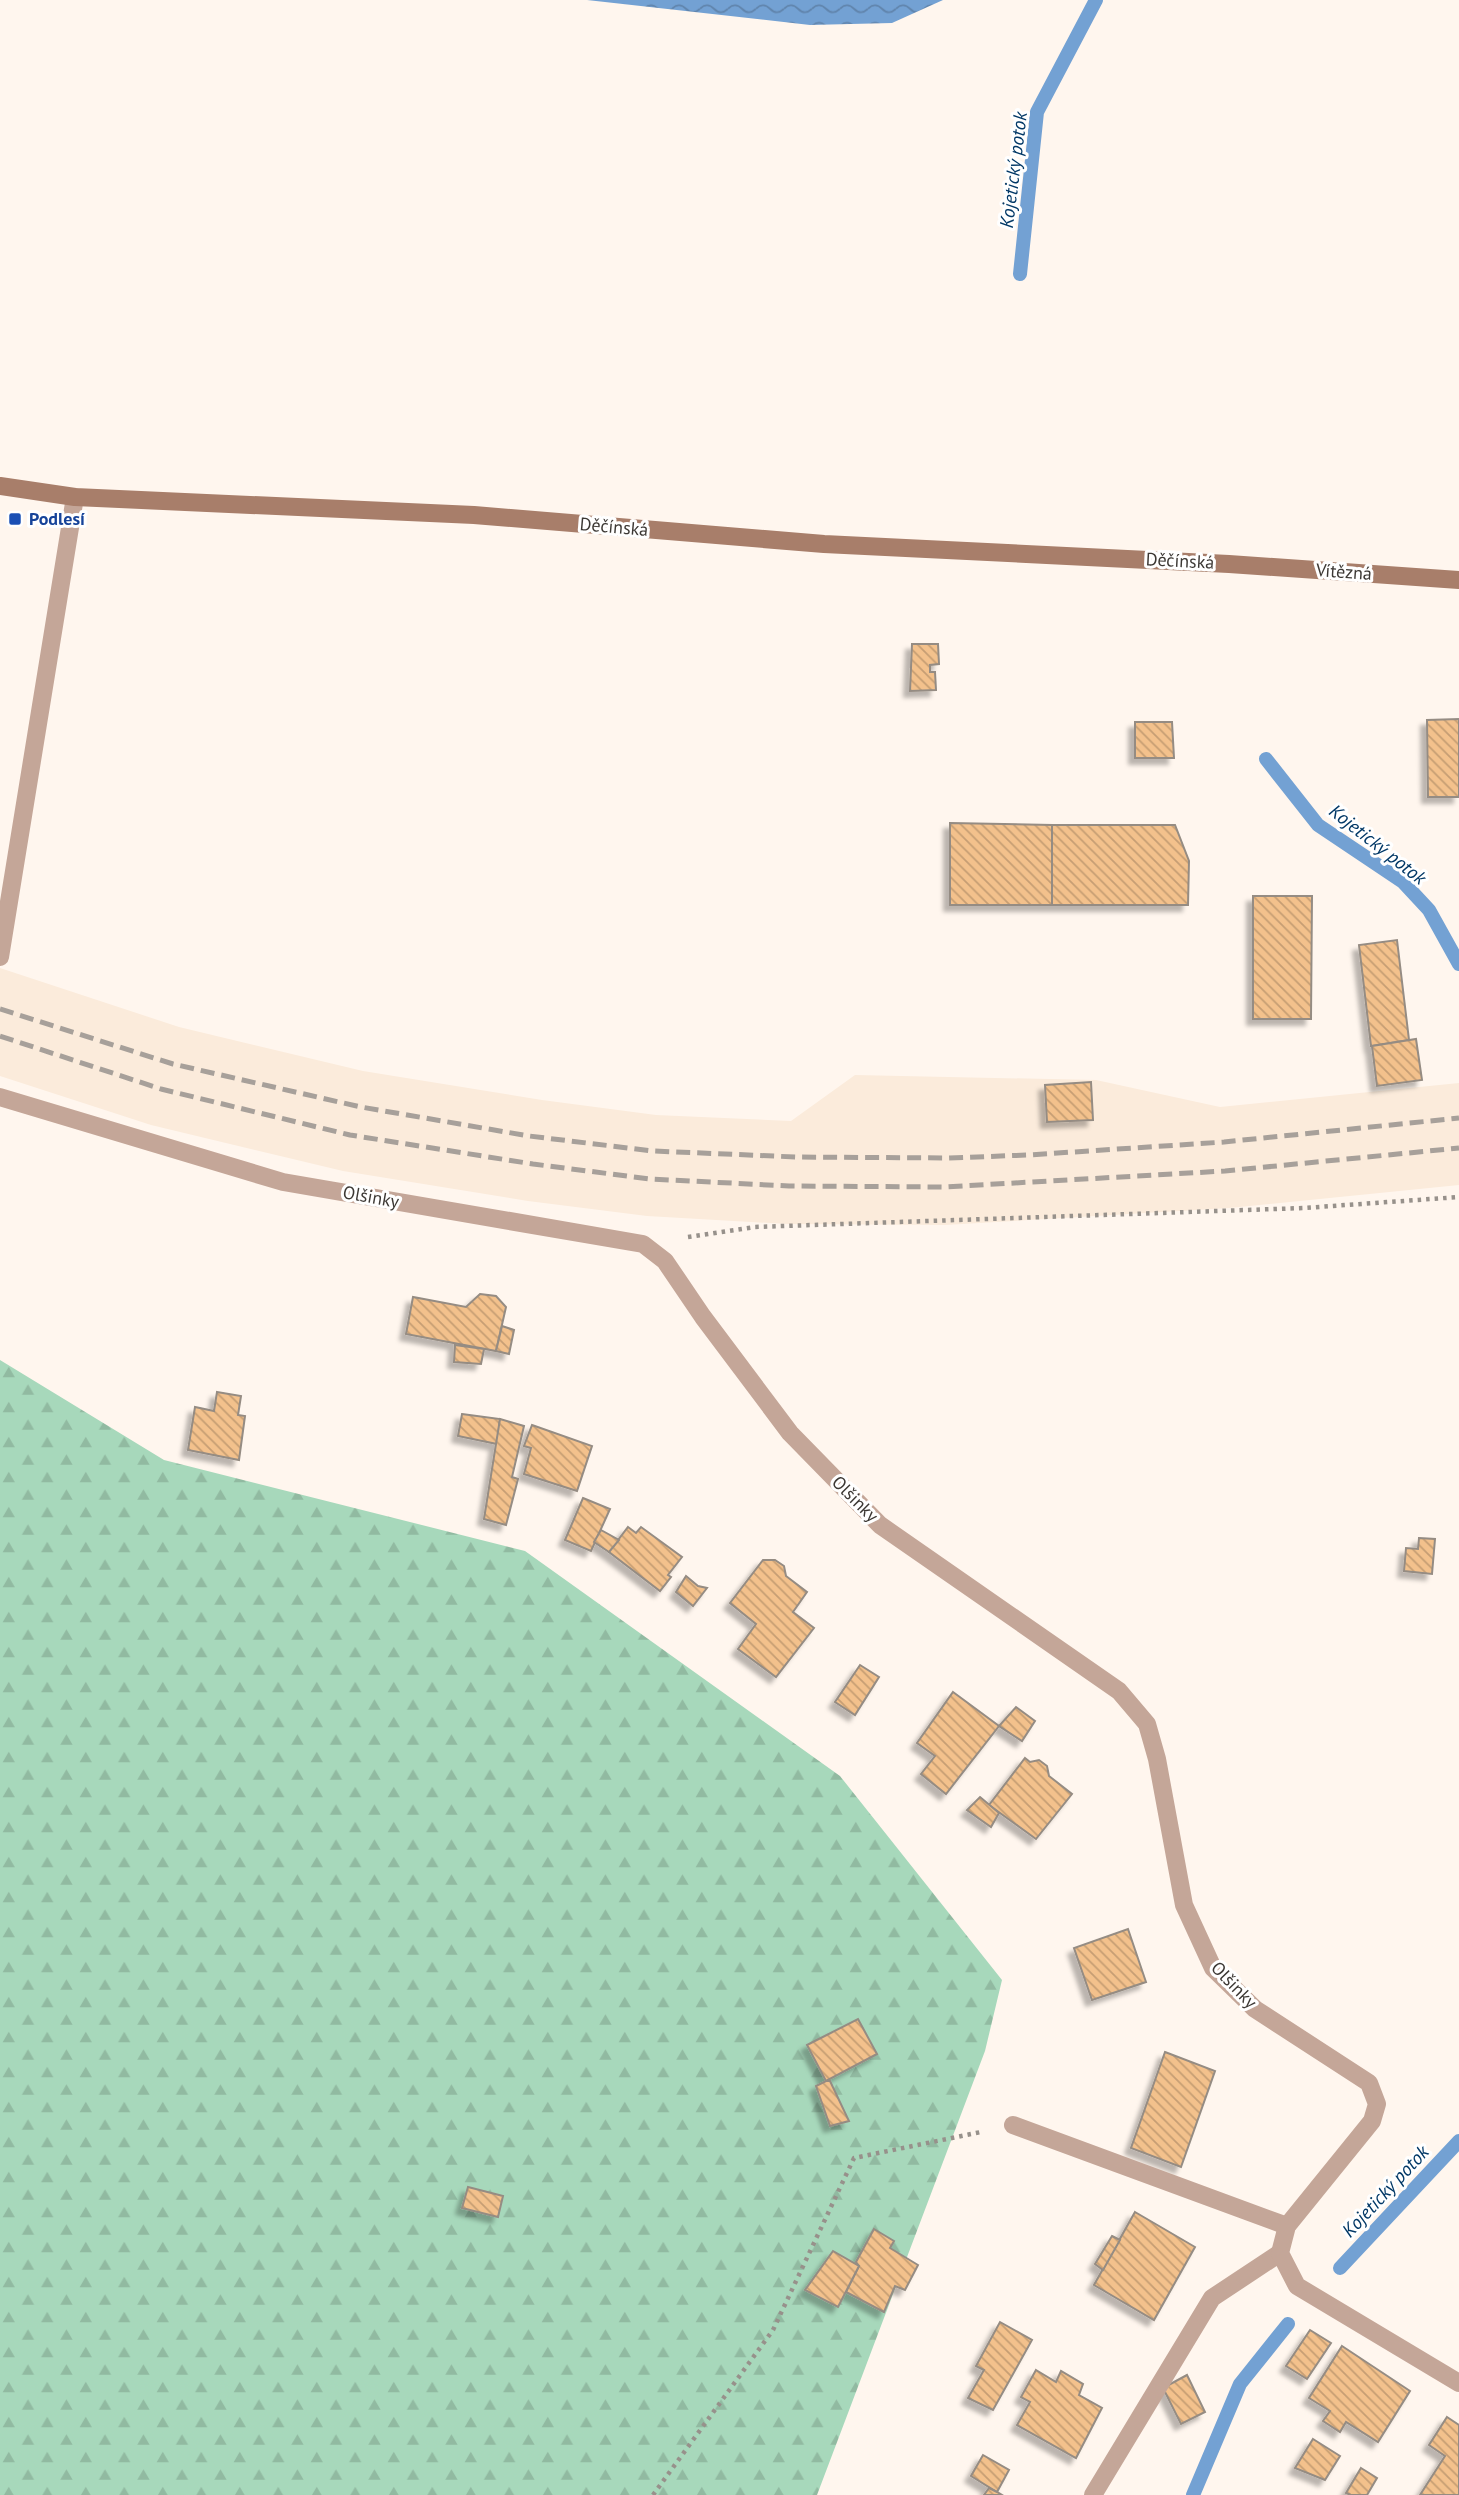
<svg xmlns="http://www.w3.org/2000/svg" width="1459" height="2495" font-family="'PT Sans',sans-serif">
<defs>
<pattern id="forest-firs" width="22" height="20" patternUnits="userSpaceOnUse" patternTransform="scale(1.75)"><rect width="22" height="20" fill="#a7d8bb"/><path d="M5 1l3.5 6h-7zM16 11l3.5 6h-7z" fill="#91baa1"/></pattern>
<pattern id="water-waves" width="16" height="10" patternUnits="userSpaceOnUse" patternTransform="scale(1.75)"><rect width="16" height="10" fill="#73a1d3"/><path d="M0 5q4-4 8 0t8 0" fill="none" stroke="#6084ac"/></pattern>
<pattern id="building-back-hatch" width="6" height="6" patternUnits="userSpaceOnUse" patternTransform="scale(1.75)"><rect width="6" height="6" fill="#f3c18c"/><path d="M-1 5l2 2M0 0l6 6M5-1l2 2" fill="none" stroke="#c69e73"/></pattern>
<filter id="shadow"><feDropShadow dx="-6" dy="6" stdDeviation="2" flood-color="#0004"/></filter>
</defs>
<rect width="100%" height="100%" fill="#fff6ee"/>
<polygon fill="#fbebdb" points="0,968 179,1027 363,1071 542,1100 656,1115 791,1121 855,1075 1096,1080 1220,1107 1459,1083 1459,1185 1229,1208 945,1225 788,1224 647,1216 528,1201 343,1171 151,1125 0,1076"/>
<polygon fill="url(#forest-firs)" points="0,1360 164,1460 525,1551 840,1776 1002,1980 985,2051 817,2495 0,2495"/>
<polygon fill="url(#water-waves)" points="587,0 943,0 892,23 810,25"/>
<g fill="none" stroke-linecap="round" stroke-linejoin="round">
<g stroke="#73a1d3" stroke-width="14">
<polyline points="1020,274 1037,112 1096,0"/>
<polyline points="1266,759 1318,825 1403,882 1429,910 1459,964"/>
<polyline points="1340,2268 1459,2141"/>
<polyline points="1193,2495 1240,2384 1288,2324"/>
</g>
</g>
<g fill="url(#building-back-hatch)" stroke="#958c83" stroke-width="2" filter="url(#shadow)">
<polygon points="912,644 938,644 939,664 930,665 930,672 935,672 936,690 910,691"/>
<polygon points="1459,719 1459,797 1428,797 1427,720"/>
<polygon points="1135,722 1172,722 1174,758 1135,758"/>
<polygon points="950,823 1052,825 1052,905 950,905"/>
<polygon points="1052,825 1175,825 1189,861 1188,905 1052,905"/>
<polygon points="1253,896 1312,896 1311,1019 1253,1019"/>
<polygon points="1397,940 1409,1040 1371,1046 1359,945"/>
<polygon points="1416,1039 1422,1080 1377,1086 1372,1046"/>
<polygon points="1091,1082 1093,1120 1047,1122 1045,1085"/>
<polygon points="480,1294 496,1296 506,1307 496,1351 406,1334 413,1297 466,1307"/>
<polygon points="502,1326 514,1330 509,1354 496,1351"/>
<polygon points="455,1345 484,1349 481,1364 454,1362"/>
<polygon points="217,1392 241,1396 238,1415 245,1416 239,1460 188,1450 195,1407 214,1411"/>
<polygon points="462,1414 500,1419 497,1444 458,1436"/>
<polygon points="500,1419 524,1426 512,1477 518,1479 506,1525 484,1519"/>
<polygon points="532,1425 592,1446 577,1491 524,1474 531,1448 524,1446"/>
<polygon points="583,1498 610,1509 591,1551 565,1540"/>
<polygon points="628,1527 636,1533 641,1527 682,1557 668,1575 671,1577 660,1591 609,1552"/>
<polygon points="601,1530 619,1540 609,1552 594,1542"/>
<polygon points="1419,1538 1435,1539 1432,1574 1404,1571 1406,1548 1418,1549"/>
<polygon points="763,1560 775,1560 784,1566 786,1576 807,1592 793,1612 814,1628 776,1677 738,1649 756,1624 730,1603"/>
<polygon points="686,1576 698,1586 707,1588 693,1606 676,1592"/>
<polygon points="860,1665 879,1677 855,1715 835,1702"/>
<polygon points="953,1692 999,1726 946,1794 921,1774 935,1756 917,1743"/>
<polygon points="1016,1707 1035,1721 1022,1741 999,1726"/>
<polygon points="1025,1758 1030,1762 1039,1760 1047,1766 1049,1776 1072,1794 1036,1839 989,1805"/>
<polygon points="980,1797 999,1813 991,1827 967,1810"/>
<polygon points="1128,1929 1146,1982 1092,2000 1074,1948"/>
<polygon points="858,2019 877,2054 826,2081 807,2045"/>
<polygon points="1165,2052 1215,2071 1181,2167 1131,2148"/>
<polygon points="826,2081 830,2081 849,2121 830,2126 816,2086"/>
<polygon points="468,2187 503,2196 498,2217 462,2208"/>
<polygon points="1135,2212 1195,2247 1154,2320 1094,2285"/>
<polygon points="874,2229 894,2241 890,2248 918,2265 905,2290 895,2286 884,2312 846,2292 859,2266 856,2262"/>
<polygon points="1112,2236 1120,2240 1103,2270 1095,2264"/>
<polygon points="833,2251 859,2266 838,2307 805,2290"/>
<polygon points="1000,2322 1032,2340 993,2410 968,2398 984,2370 976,2366"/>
<polygon points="1310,2330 1331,2343 1307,2379 1286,2366"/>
<polygon points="1342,2346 1410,2391 1378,2442 1346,2422 1340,2432 1323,2421 1330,2411 1309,2398"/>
<polygon points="1036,2370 1056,2382 1061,2371 1083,2384 1079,2395 1102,2408 1076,2458 1017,2425 1030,2402 1021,2397"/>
<polygon points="1187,2375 1205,2412 1181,2424 1163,2388"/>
<polygon points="1447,2417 1459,2425 1459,2495 1420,2495 1445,2456 1429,2445"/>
<polygon points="1313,2439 1340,2456 1325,2480 1295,2468"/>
<polygon points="983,2455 1009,2470 997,2492 971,2476"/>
<polygon points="1361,2468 1377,2478 1367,2495 1351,2495 1346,2493"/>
<polygon points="989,2488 997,2492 1002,2495 984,2495"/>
</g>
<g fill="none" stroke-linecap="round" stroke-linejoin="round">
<g stroke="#97918b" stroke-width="4.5" stroke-dasharray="3.5 5" stroke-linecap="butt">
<polyline points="688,1237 755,1227 1304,1208 1459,1197"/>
<polyline points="653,2495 773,2330 854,2158 981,2132"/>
</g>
<g stroke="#c4a698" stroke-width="18">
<polyline points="1013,2125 1287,2226"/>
<polyline points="1093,2495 1212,2298 1280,2253"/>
</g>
<g stroke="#c4a698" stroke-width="18">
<polyline points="0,957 75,497"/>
<polyline points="0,1097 283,1182 643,1244 665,1261 703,1317 790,1433 880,1525 1119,1691 1147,1724 1157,1759 1184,1905 1213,1968 1255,2009 1369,2083 1377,2104 1372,2121 1287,2226 1280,2253 1297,2286 1459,2383"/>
</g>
<polyline stroke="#a87e6a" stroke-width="18" points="0,486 75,497 474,515 824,544 1229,564 1459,580"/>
<g stroke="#a7a09a" stroke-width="5" stroke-dasharray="14 7" stroke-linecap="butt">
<polyline points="0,1009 173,1064 361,1107 529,1136 653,1151 796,1157 949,1158 1028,1155 1224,1142 1459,1118"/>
<polyline points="0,1036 161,1089 350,1135 533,1164 650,1179 789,1186 944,1187 1225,1171 1459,1148"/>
</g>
</g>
<rect fill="#1a4fb4" stroke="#fff" stroke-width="2.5" x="8" y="512" width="14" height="14" rx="3.5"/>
<g text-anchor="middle" stroke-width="6" stroke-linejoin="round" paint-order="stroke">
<g font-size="18" font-weight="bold" fill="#164399" stroke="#fff" text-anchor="start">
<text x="29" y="525">Podlesí</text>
</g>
<g font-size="18" fill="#3c3834" stroke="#fff">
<text transform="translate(614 527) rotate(5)" y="6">Děčínská</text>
<text transform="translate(1180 561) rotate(3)" y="6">Děčínská</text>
<text transform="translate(1344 572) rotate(4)" y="6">Vítězná</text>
<text transform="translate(371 1197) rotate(10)" y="6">Olšinky</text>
<text transform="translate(855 1499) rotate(45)" y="6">Olšinky</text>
<text transform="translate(1234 1985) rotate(46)" y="6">Olšinky</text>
</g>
<g font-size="19" font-style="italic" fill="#023866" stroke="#fff">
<text transform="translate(1013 170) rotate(-83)" y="7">Kojetický potok</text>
<text transform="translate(1378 844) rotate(38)" y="7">Kojetický potok</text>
<text transform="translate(1385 2191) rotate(-47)" y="7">Kojetický potok</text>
</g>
</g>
</svg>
